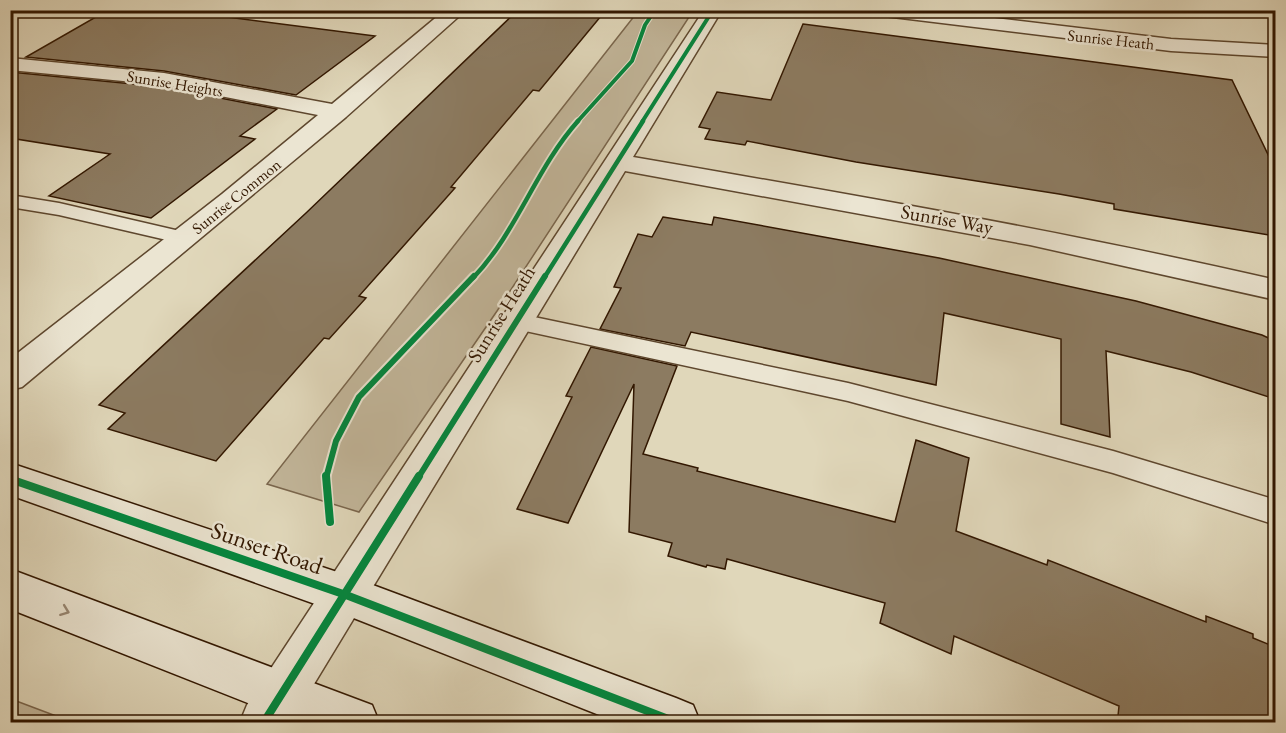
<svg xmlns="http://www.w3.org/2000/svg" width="1286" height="733" font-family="'EB Garamond',serif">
<rect width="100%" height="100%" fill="#e0d7ba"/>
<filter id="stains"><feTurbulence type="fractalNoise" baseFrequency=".00333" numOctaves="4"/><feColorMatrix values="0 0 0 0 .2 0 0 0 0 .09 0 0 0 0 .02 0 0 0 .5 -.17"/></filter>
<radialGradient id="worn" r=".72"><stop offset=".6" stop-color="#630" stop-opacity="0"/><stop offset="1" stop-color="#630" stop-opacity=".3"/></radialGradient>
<g fill="#c2b69a" stroke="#7a664d" stroke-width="1.5">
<polygon points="639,10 693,11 497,311 359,512 267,484"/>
<polygon points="11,699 72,722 11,722"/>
</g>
<g fill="#8c7b61" stroke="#321700" stroke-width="1.5">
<polygon points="108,10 173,10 375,36 296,95 164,71 26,57"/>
<polygon points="518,10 606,10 539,91 533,90 451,187 455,188 359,296 366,298 329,339 324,338 216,461 108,429 125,413 99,405 306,213"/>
<polygon points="803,24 1232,80 1275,169 1275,236 1114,209 1114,204 1059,194 856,162 747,141 745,145 705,139 710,129 699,127 717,92 771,100"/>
<polygon points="10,72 164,87 277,109 240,136 255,139 151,218 49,196 110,154 10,138"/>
<polygon points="663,217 712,225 714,217 939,258 1136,301 1262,335 1275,341 1275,399 1191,372 1106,351 1110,437 1061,424 1061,339 944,313 936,385 691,332 685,346 600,329 621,288 614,287 638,234 652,237"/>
<polygon points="591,347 677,366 643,454 698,468 697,471 895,522 916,440 969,458 956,531 1047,565 1048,560 1206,622 1206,616 1253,634 1253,638 1275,647 1275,723 1134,723 1118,716 1119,706 954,636 951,654 880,623 885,603 727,559 725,569 707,565 706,567 668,556 672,543 629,532 634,384 568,523 517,509 572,397 566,396"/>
</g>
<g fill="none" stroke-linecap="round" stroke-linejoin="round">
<g stroke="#5e472e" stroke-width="3">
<g id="lane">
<polygon points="10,195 59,203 184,232 191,234 194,238 191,242 184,244 59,215 10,207"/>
<polygon points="515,313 848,383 1113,451 1276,500 1276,525 1113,473 848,401 507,327 504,321 507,315"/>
</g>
</g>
<g stroke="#5e472e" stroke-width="3">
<g id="street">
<polygon points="445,10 466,10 346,117 22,387 10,390 10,359 222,194 318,115 164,85 10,70 10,58 164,73 332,104"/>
<path d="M704,10H722L633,157C848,194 1063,231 1276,280V300L1030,245L625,171L291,722H240L247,705Z"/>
<polygon points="867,10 927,10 1171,39 1276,45 1276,57 1171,51 876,15"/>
</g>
</g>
<g stroke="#321700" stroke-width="3">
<g id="secondary">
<polygon points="10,463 346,575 676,698 693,705 700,722 617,722 346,615 10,495"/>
<polygon points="10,569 372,705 379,722 296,722 10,609"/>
</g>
</g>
<use href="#lane" fill="#ebe5d2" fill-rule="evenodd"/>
<use href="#street" fill="#ebe5d2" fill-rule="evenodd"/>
<use href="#secondary" fill="#ebe5d2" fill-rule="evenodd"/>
<g stroke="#ebe5d2" stroke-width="6">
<g id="cycleway-far3">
<polyline points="577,122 632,61 645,25 655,10"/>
<polyline points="642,122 713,10"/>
</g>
</g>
<g stroke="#ebe5d2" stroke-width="8">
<g id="cycleway-far2">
<path d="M473,278C517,232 536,168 578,121"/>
<polyline points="544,278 643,121"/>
</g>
</g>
<g stroke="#ebe5d2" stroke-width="10">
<g id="cycleway-far1">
<polyline points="326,478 336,441 359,397 474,276"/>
<polyline points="418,478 545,276"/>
</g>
</g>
<g stroke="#ebe5d2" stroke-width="11">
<g id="cycleway">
<polyline points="326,476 330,522"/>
<polyline points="10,479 346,595 676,722"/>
<polyline points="264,722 419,476"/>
</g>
</g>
<use href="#cycleway-far3" stroke="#00873e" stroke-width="4"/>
<use href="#cycleway-far2" stroke="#00873e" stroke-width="4.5"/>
<use href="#cycleway-far1" stroke="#00873e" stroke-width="6"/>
<use href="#cycleway" stroke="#00873e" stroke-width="8"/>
</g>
<defs><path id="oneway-chevron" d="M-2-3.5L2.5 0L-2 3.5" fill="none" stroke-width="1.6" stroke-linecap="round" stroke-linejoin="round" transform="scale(1.5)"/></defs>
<use stroke="#988874" href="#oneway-chevron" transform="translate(65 611) rotate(21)"/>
<g text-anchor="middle" stroke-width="5" stroke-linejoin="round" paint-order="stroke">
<g font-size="16" fill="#321700" stroke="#ebe5d2">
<text transform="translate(1111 39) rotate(6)" y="6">Sunrise Heath</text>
<text transform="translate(175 83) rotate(9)" y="6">Sunrise Heights</text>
<text transform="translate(236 196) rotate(-39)" y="6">Sunrise Common</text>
</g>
<g font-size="20" fill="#321700" stroke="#ebe5d2">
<text transform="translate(947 219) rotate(10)" y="7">Sunrise Way</text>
<text transform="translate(501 314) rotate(-58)" y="7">Sunrise Heath</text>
</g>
<g font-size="24" fill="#321700" stroke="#ebe5d2">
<text transform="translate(267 548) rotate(19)" y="8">Sunset Road</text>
</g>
</g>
<rect width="1286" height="733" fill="none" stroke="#e0d7ba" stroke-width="36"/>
<rect x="12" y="12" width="1262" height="709" fill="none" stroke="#321700" stroke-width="3"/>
<rect x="18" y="18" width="1250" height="697" fill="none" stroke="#321700" stroke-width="1.5"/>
<rect width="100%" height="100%" filter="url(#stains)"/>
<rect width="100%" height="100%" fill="url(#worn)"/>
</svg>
